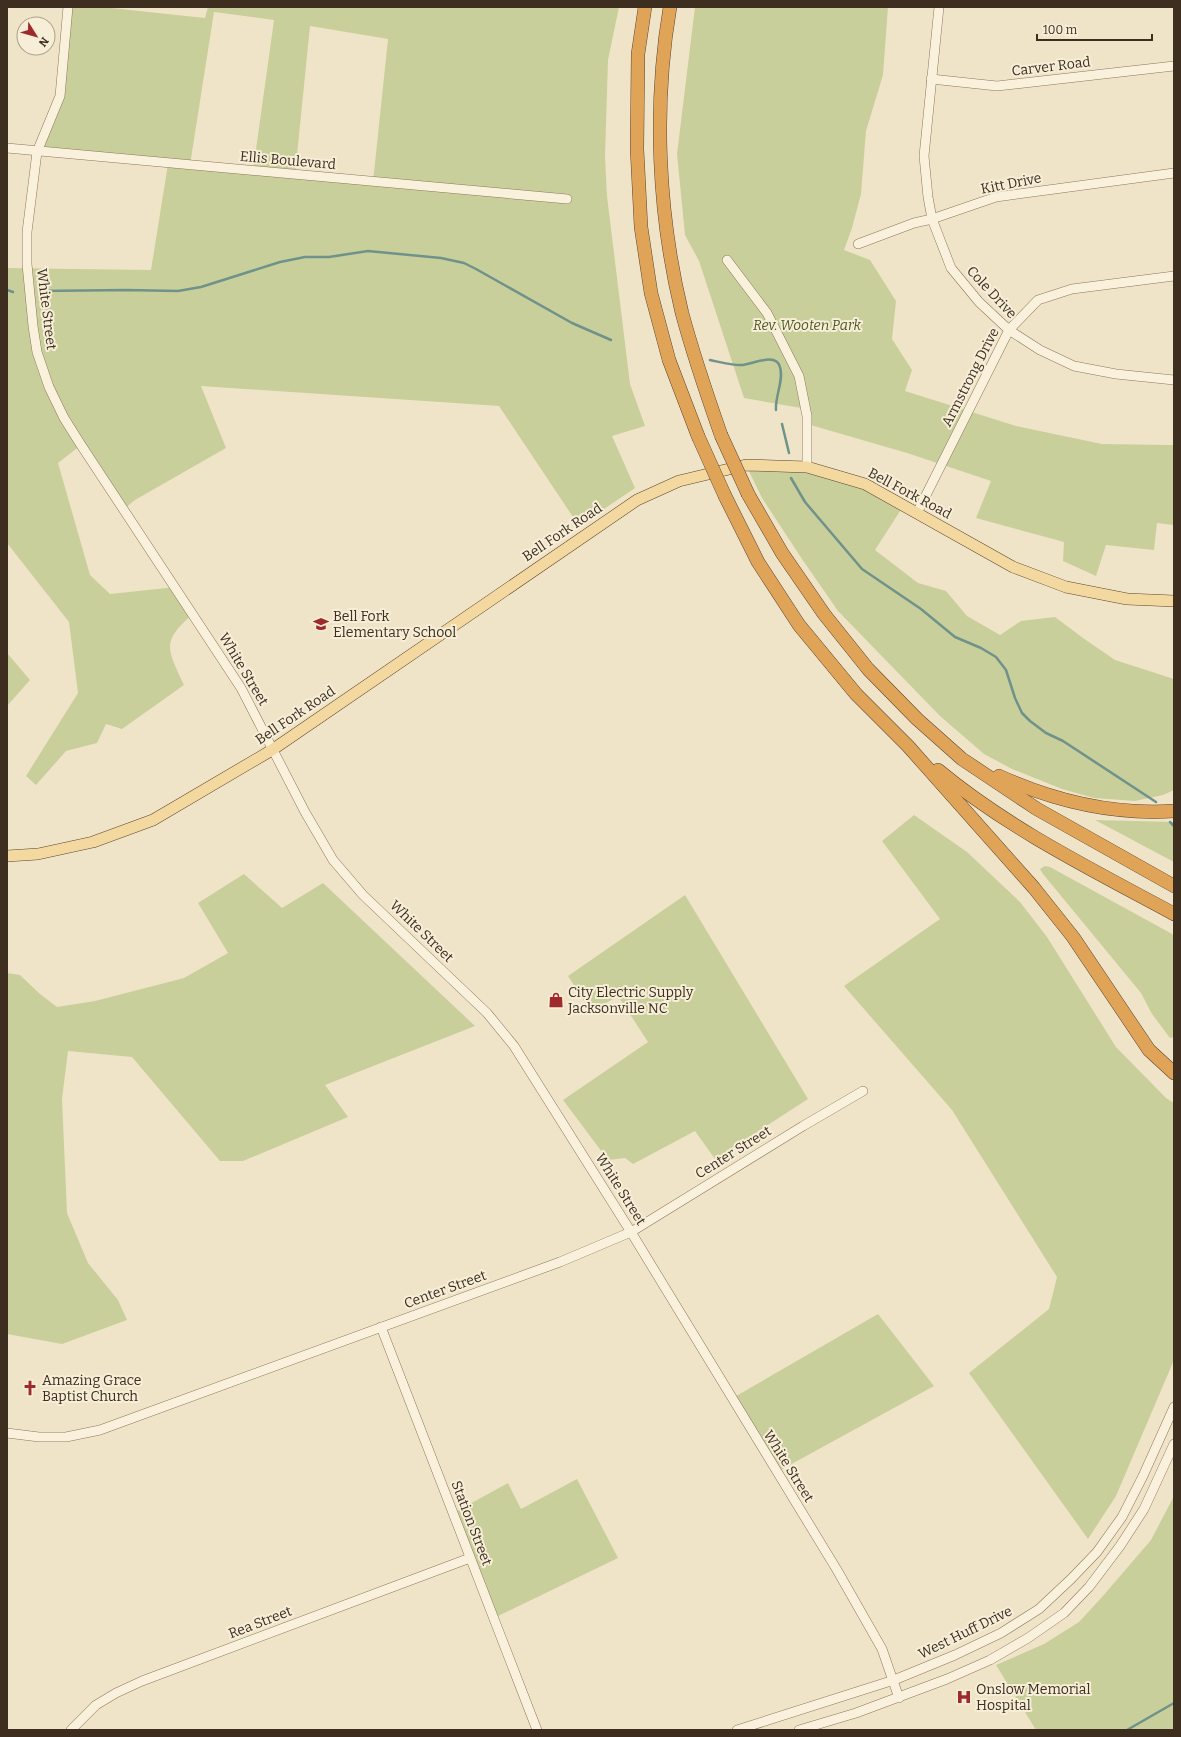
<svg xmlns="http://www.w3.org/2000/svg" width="1181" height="1737" font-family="Bitter,serif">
<rect width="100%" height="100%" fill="#f0e4c8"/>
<g fill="#c9cf9b" fill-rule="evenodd">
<path d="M68,7H102L205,18L208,7H619L608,60L605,157L607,196L630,384L645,426L612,436L635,488L579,526L499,406L201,386L226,448L135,500L124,509L81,445L58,463L90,575L110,594L176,587L193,614C160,642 168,650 184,685L122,729L106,724L97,743L66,751L36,785L26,776L78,693L69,622L7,543V268L151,270L168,164L37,152L60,96ZM214,12L274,20L253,171L190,165ZM310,26L388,39L373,182L295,175Z"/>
<polygon points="695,7 888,7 883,75 866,131 861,194 852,228 844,250 870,260 896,301 892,339 912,370 905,391 1016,426 1102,444 1174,445 1174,525 1157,523 1154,550 1106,545 1096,576 1063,561 1064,542 976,518 991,481 907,453 807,424 807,409 744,398 699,261 685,235 677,154"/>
<polygon points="746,465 807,467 865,484 904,505 875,550 918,583 946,591 967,616 1000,635 1021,621 1055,617 1083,638 1115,660 1174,679 1174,790 1163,795 1135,801 1094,798 1062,789 1012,769 984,754 940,716 838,611 802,559 762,498"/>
<polygon points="7,653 30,680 7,706"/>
<polygon points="914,815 967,852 1020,902 1047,937 1116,1047 1166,1098 1174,1103 1174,1360 1116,1496 1088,1539 969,1373 1049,1309 1057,1277 952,1110 844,986 940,919 882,841"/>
<polygon points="1095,820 1174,822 1174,862"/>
<polygon points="1045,866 1050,867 1174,935 1174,1037 1170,1038 1152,1014 1141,993 1043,874 1040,869"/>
<polygon points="244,874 282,908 323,883 475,1026 325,1085 348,1117 243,1161 220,1161 132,1057 68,1051 62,1099 67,1213 88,1263 118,1300 127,1320 62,1344 7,1334 7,973 20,975 40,994 57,1007 95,1001 184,978 228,953 198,903"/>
<polygon points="685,895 808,1099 715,1159 695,1131 633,1164 625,1158 608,1160 563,1100 648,1042 618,996 591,1012 568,976"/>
<polygon points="878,1314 934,1386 777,1472 731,1399"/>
<polygon points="577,1479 618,1558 494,1618 453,1513 508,1483 521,1509"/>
<polygon points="1174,1496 1174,1730 1036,1730 996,1665 1044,1644 1079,1622 1102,1597 1151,1540"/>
</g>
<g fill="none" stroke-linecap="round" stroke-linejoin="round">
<g stroke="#6f938a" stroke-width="2.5">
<polyline points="7,290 13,292"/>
<polyline points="39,291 126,290 178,291 201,287 280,262 305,257 329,257 368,251 441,258 464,263 476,269 572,323 611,340"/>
<path d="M710,360C720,362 730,365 740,365C749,366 776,351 780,367C784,381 775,395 776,410"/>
<polyline points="782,424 789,453"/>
<polyline points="791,478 805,502 862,569 921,609 955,637 981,648 996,657 1006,670 1015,698 1022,713 1030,721 1046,733 1063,741 1156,802"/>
<polyline points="1170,822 1174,826"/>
<polyline points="1127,1730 1174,1703"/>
</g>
<g stroke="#8d765c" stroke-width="10">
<g id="minor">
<polyline points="68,7 60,96 37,152 27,232 27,264 33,326 37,352 49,387 64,418 81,445 241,688 305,812 333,860 363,895 487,1013 514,1046 631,1232 837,1570 882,1649 899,1698"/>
<polyline points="939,7 924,156 928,197 932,219 951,268 979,302 1009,330 1040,350 1074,366 1116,374 1174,380"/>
<polyline points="931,79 997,86 1174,66"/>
<polyline points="7,148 567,199"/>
<polyline points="858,244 914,223 932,219 996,197 1174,173"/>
<polyline points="727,260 767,313 799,376 807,416 807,467"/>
<polyline points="917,513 1009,330 1038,300 1072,289 1174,276"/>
<polyline points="381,1327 537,1730"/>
<polyline points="7,1433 39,1437 66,1437 100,1430 560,1262 631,1232 803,1126 863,1091"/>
<polyline points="71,1730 96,1705 116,1693 142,1681 470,1558"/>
<polyline points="737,1730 894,1680 955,1655 1001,1633 1039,1609 1071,1579 1097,1552 1122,1517 1143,1476 1174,1407"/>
<polyline points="799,1730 856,1713 947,1679 990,1660 1028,1638 1064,1613 1089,1587 1120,1546 1144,1509 1174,1444"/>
</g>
</g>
<g stroke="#5b4430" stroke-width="12">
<polyline id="major" points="7,856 38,854 93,842 153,820 272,750 637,500 679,481 746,465 807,467 865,484 1013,567 1066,587 1127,599 1174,601"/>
</g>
<g stroke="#5b4430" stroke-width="14">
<g id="highway">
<polyline points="645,7 638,54 637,149 641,227 651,293 669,360 698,436"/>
<path d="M670,7C653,107 658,214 682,313C693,354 707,395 721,435"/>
<polyline points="748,494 782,553 824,614 868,669 917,719 962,759 1037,809 1174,886"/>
<polyline points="725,496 758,562 799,625 856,694 908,746 1034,888 1073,937 1149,1050 1174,1073"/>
<path d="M938,770C1009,829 1093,870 1174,914"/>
<path d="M999,776C1054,801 1114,815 1174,811"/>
</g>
</g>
<use href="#minor" stroke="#faf1dc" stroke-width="9"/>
<use href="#major" stroke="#f3d9a0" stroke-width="11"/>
<use href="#highway" stroke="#e0a458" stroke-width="13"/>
<g stroke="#5b4430" stroke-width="14" stroke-linecap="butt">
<g id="highway-bridge">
<polyline points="721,435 748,494"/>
<polyline points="698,436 725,496"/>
</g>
</g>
<use href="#highway-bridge" stroke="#e0a458" stroke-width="13"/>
</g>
<defs>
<g id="school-bare" transform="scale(1.2)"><path d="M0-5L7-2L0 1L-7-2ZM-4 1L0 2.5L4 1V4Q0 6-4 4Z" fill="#9e2a2b" stroke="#f7eed8" stroke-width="2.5" paint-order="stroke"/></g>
<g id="shop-bare" transform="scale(1.2)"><path d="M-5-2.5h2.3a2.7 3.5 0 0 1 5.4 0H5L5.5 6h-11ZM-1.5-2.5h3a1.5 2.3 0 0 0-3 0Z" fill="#9e2a2b" stroke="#f7eed8" stroke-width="2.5" paint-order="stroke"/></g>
<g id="church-bare" transform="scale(1.2)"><path d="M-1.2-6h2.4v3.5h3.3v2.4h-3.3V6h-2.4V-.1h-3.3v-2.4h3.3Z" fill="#9e2a2b" stroke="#f7eed8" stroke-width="2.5" paint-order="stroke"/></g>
<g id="hospital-bare" transform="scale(1.2)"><path d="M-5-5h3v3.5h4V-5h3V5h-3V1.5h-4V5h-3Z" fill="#9e2a2b" stroke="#f7eed8" stroke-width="2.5" paint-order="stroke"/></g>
</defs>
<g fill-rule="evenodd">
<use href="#school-bare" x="321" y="624"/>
<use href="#shop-bare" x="556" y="1000"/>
<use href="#church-bare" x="30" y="1388"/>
<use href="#hospital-bare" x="964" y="1697"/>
</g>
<g text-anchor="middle" stroke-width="4" stroke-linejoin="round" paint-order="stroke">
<g font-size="14" fill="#3d2e20" stroke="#f7eed8">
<text transform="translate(1051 66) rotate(-7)" y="5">Carver Road</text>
<text transform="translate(288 160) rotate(5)" y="5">Ellis Boulevard</text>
<text transform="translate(1011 183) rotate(-11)" y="5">Kitt Drive</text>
<text transform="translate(992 292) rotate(47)" y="5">Cole Drive</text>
<text transform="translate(47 309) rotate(83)" y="5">White Street</text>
<text transform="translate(970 377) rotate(-63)" y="5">Armstrong Drive</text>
<text transform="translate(910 493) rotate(28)" y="5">Bell Fork Road</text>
<text transform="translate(562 532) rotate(-34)" y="5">Bell Fork Road</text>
<text transform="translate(244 669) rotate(59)" y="5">White Street</text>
<text transform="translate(295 715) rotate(-34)" y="5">Bell Fork Road</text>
<text transform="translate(422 931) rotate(44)" y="5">White Street</text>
<text transform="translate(733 1152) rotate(-32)" y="5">Center Street</text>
<text transform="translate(621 1189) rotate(58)" y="5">White Street</text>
<text transform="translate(445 1289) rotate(-20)" y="5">Center Street</text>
<text transform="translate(789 1466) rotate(58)" y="5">White Street</text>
<text transform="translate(472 1523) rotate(69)" y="5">Station Street</text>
<text transform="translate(260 1622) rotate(-21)" y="5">Rea Street</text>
<text transform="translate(965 1632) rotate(-26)" y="5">West Huff Drive</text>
</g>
<g font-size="14" font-style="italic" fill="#4d5a26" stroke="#f7eed8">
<text x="807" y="330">Rev. Wooten Park</text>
</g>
<g font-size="14" fill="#3d2e20" stroke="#f7eed8" text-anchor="start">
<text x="333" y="621">Bell Fork<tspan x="333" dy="16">Elementary School</tspan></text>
<text x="568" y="997">City Electric Supply<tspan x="568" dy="16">Jacksonville NC</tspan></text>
<text x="42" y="1385">Amazing Grace<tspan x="42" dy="16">Baptist Church</tspan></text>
<text x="976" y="1694">Onslow Memorial<tspan x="976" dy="16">Hospital</tspan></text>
</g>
</g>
<rect width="1181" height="1737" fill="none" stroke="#3d2e20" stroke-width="16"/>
<g transform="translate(36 36) rotate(127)"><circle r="19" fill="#f7eed8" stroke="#ada18e"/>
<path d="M0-3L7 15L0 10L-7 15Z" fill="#9e2a2b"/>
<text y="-6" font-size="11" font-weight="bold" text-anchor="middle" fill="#3d2e20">N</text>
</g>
<path d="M1037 34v6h115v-6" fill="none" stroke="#3d2e20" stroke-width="2"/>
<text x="1043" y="34" font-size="12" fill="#3d2e20" stroke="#f7eed8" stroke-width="3" paint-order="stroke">100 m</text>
</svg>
